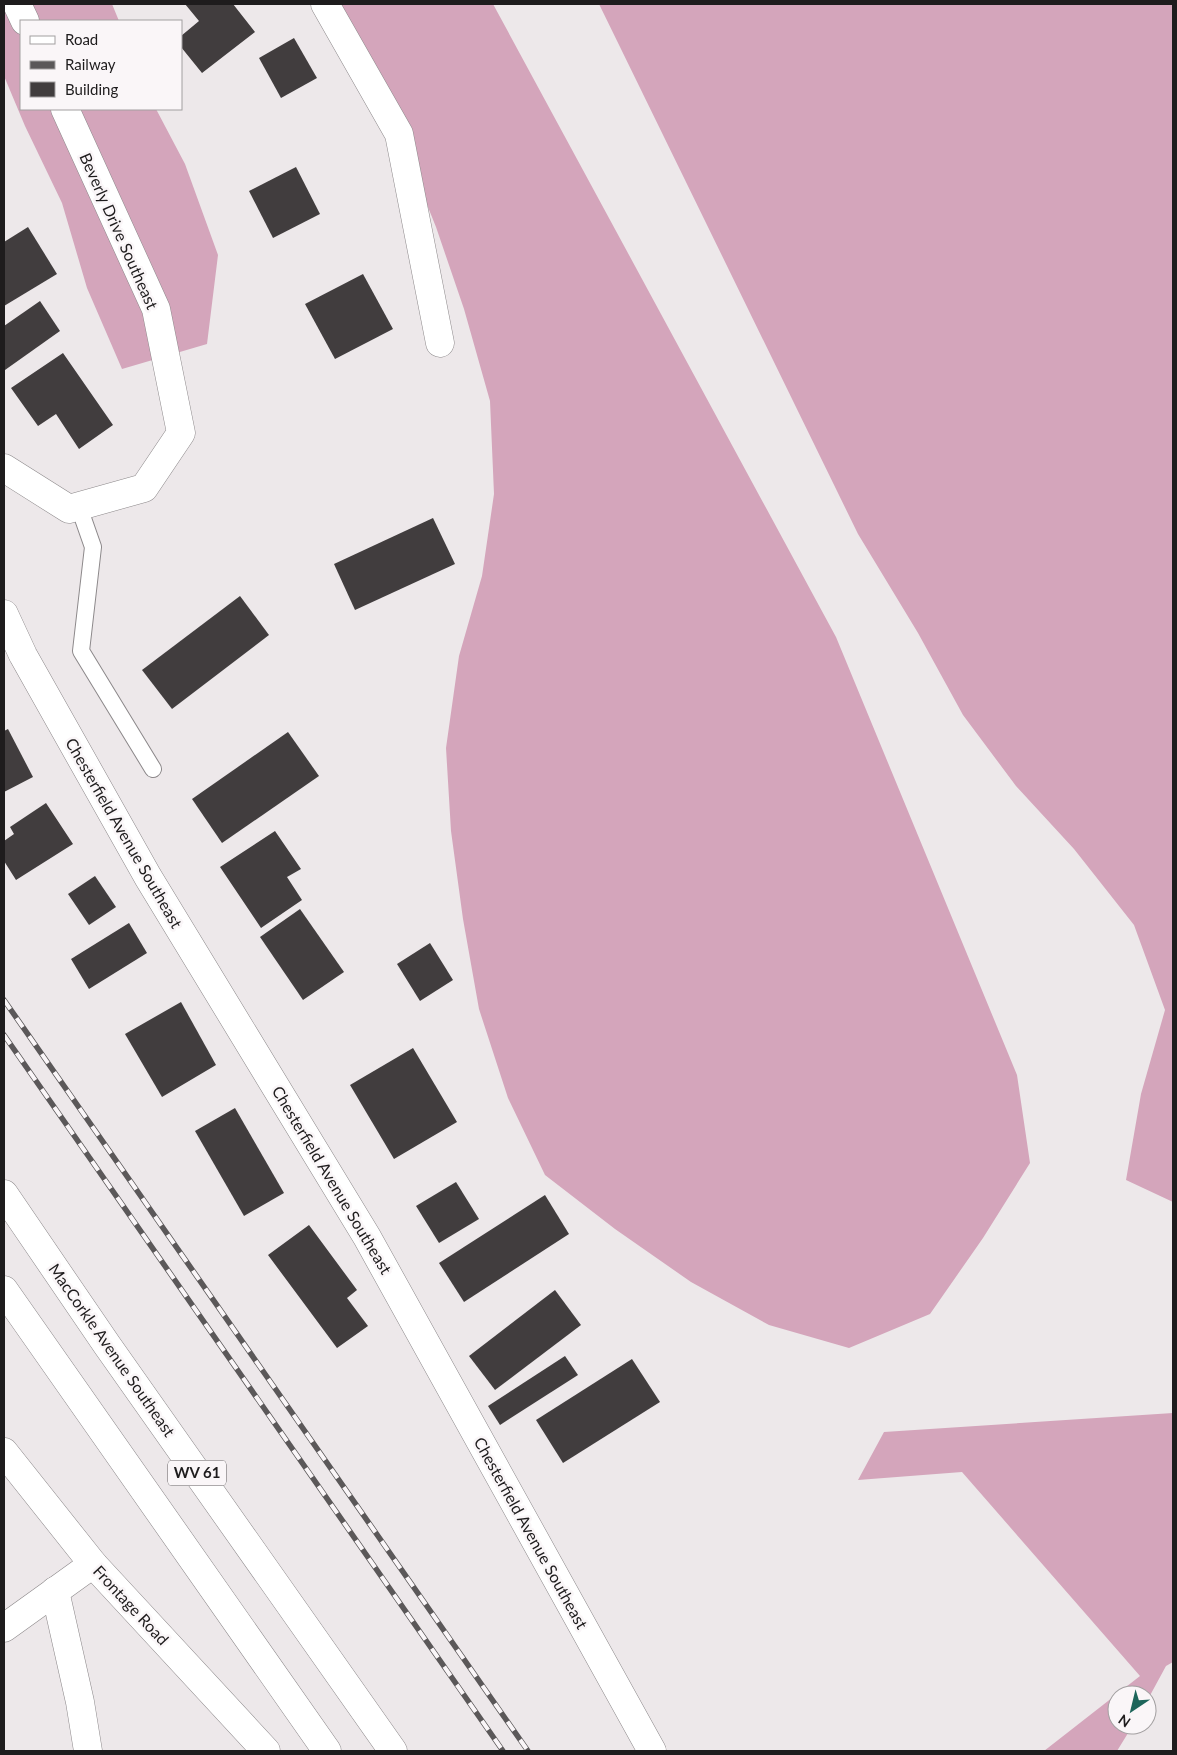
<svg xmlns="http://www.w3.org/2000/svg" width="1177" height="1755" font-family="Lato,sans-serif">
<rect width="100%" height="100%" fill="#ede8ea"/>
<g fill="#d4a5bb">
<polygon points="4,4 112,4 119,21 21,21 21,109 156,109 185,164 218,255 207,344 122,369 87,288 62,203 25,126 4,76"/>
<polygon points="327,4 493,4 836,637 1017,1075 1030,1163 983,1238 930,1314 849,1348 769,1325 691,1282 615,1229 545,1175 508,1098 479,1009 463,919 451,831 446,748 459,656 482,576 494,494 490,401 464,309 436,227 401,140"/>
<polygon points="599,4 1173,4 1173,1202 1126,1180 1141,1094 1165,1010 1134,925 1074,849 1016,786 963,715 918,633 858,534"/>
<polygon points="1173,1413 1173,1662 1166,1666 1147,1701 1147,1695 1117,1695 1117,1725 1133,1725 1117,1751 1044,1751 1140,1676 962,1472 858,1480 884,1432"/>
</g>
<g fill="#413d3e">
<polygon points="185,4 233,4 255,32 202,73 181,47 181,36 199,21"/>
<polygon points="294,38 317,78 281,98 259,58"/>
<polygon points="296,167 320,214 273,238 249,191"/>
<polygon points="28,227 57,274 4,306 4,242"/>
<polygon points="363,274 393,329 335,359 305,304"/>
<polygon points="40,301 60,331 5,370 4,326"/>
<polygon points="63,353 113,425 79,449 56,414 38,426 11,388"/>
<polygon points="433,518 455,564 355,610 334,564"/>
<polygon points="240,596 269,635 172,709 142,670"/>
<polygon points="8,729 33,777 4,792 4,731"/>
<polygon points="288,732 319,776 222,843 192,799"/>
<polygon points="46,803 73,844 16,880 4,861 4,841 14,834 10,827"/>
<polygon points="275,831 301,869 287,877 302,900 261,928 220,867"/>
<polygon points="95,876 116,907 89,925 68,894"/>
<polygon points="300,909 344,972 303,1000 260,937"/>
<polygon points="129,923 147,953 89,989 71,959"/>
<polygon points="430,943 453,980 420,1001 397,964"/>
<polygon points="181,1002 216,1065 162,1097 125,1034"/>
<polygon points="413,1048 457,1122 394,1159 350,1085"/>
<polygon points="235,1108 284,1193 244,1216 195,1131"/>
<polygon points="456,1182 479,1219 439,1243 416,1206"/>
<polygon points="545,1195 569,1234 464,1302 439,1263"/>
<polygon points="309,1225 357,1290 347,1298 368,1326 337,1348 268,1255"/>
<polygon points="555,1290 581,1325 495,1390 469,1356"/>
<polygon points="565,1356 578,1375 500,1425 488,1406"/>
<polygon points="632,1359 660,1402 563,1463 536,1420"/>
</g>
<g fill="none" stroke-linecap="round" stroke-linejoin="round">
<g stroke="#8c888a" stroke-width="18">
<polyline id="service" points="79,507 93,547 81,651 153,769"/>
</g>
<g stroke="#8c888a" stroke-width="29">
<g id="minor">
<polyline points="17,4 25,21"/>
<polyline points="325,4 399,134 440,343"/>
<polyline points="4,468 69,509 144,488 181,433 156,309 65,109"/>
<polyline points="4,1452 93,1564 266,1751"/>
<polyline points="55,1591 80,1702 88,1751"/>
<polyline points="4,1628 93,1564"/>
</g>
</g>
<g stroke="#8c888a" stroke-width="29">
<polyline id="tertiary" points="4,614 23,655 148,877 367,1237 652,1751"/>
</g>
<g stroke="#8c888a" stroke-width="29">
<g id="primary">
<polyline points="4,1194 107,1345 393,1751"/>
<polyline points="4,1290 327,1751"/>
</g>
</g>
<use href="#service" stroke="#fff" stroke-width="16"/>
<use href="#minor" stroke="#fff" stroke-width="28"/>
<use href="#tertiary" stroke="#fff" stroke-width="28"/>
<use href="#primary" stroke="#fff" stroke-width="28"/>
<g stroke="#5b5859" stroke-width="5.5">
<g id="rail">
<polyline points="4,1000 528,1751"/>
<polyline points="4,1035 503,1751"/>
</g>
</g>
<use href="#rail" stroke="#faf6f8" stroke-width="4" stroke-dasharray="11" stroke-linecap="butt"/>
</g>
<g text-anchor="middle" stroke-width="5" stroke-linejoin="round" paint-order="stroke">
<rect fill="#faf6f8" stroke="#605d5f" stroke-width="1" x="168" y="1460.5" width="58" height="25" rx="4"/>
<g font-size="15" font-weight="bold" fill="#1e1c1d">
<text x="197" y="1478">WV 61</text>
</g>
<g font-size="16" fill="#1e1c1d" stroke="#faf6f8">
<text transform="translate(119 231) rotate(66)" y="6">Beverly Drive Southeast</text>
<text transform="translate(124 833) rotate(60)" y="6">Chesterfield Avenue Southeast</text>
<text transform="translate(332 1180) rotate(59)" y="6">Chesterfield Avenue Southeast</text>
<text transform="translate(112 1350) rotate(55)" y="6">MacCorkle Avenue Southeast</text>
<text transform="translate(531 1533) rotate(61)" y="6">Chesterfield Avenue Southeast</text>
<text transform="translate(131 1605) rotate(47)" y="6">Frontage Road</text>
</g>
</g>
<rect width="1177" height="1755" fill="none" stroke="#1e1c1d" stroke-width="10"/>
<rect x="20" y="20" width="162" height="90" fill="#faf6f8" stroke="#a29fa0"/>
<rect x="30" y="36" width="25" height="8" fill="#ffffff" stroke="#a29fa0"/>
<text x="65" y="45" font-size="15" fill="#1e1c1d">Road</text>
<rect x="30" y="61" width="25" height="8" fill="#5b5859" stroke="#a29fa0"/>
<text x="65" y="70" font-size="15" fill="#1e1c1d">Railway</text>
<rect x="30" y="82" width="25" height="15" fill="#413d3e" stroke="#a29fa0"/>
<text x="65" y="95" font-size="15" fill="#1e1c1d">Building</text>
<g transform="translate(1132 1710) rotate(215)"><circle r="24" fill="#faf6f8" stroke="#a29fa0"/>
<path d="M0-4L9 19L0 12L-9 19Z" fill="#1d655a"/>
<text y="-8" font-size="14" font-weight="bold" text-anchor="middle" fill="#1e1c1d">N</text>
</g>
</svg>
